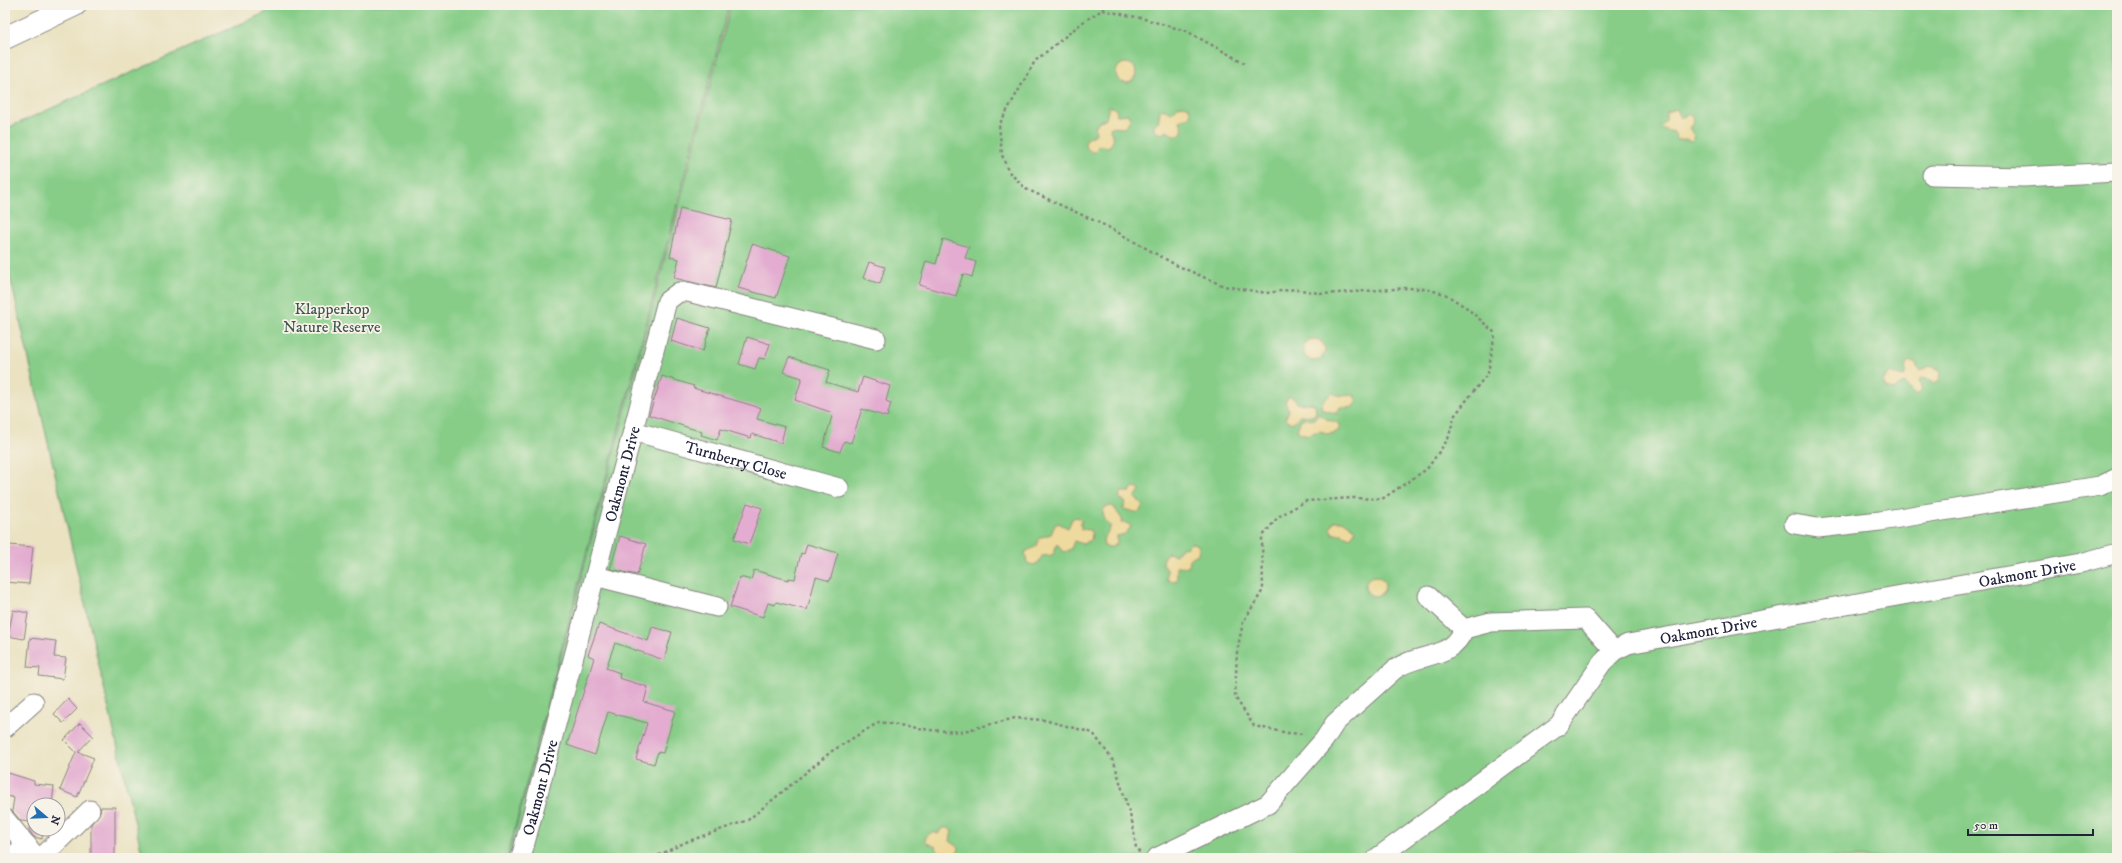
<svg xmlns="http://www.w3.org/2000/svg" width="2122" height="863" font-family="'IM FELL DW Pica',serif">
<rect width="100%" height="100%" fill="#f7f3e8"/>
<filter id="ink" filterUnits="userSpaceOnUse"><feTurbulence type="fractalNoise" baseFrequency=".025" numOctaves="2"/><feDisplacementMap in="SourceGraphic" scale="8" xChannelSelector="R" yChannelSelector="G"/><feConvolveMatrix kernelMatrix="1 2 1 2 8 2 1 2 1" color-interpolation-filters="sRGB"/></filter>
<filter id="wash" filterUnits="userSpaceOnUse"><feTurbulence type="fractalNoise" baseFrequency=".012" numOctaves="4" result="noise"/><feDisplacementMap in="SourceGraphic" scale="16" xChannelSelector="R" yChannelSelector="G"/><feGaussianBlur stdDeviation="0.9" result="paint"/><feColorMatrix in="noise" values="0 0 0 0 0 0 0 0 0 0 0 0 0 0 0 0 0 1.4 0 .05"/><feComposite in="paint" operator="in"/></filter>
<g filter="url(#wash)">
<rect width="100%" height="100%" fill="#eae2c1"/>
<g fill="#87cd88" stroke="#547862">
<polygon points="283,5 729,5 507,858 143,858 5,255 5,129"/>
<polygon points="731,5 2117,5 2117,858 508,858"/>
</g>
<g fill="#eeda9e" stroke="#887e6c">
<circle cx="1126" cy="73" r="10"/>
<polygon points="1183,105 1188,106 1191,113 1189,117 1180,121 1183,129 1180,135 1173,135 1167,131 1162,134 1156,132 1153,126 1158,122 1160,111 1162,109 1172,113 1179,106"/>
<path d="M1109,106L1116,109L1117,115L1128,114L1130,120L1124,128L1111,127L1110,130L1114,139L1110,146L1105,147L1099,145L1095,152H1091L1085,146C1085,136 1089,138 1096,134L1095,127L1099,121L1106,119Z"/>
<polygon points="1676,109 1680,118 1689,114 1694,118 1693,123 1689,128 1695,137 1691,141 1685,139 1677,140 1674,132 1665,130 1661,127 1666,120 1666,112"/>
<circle cx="1314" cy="350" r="11"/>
<polygon points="1910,362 1915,363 1920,371 1929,366 1938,369 1941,374 1940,379 1935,383 1923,378 1919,381 1922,390 1915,395 1904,384 1893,390 1885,388 1883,384 1884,379 1890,373 1903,377 1905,375 1906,364"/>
<polygon points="1332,393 1341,396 1354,395 1357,402 1351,408 1340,407 1337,414 1321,409 1322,402"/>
<polygon points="1289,396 1295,399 1298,404 1310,403 1315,404 1316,412 1313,416 1301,415 1292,423 1285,419 1289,410 1285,402"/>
<path d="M1320,414L1328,420L1337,422L1340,427L1337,432L1329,434L1320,431C1310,433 1306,438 1297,430L1300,421L1304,418L1312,420Z"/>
<polygon points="1133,487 1139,488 1140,490 1135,498 1143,505 1139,513 1123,509 1126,502 1119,498 1121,492 1130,492"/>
<polygon points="1113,506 1122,519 1121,523 1127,523 1131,527 1125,534 1117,536 1117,543 1112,547 1107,547 1104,546 1103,539 1110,529 1110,525 1104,520 1103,511 1105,507"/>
<polygon points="1075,517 1081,519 1081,529 1090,530 1092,534 1091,540 1083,544 1074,541 1071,549 1065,552 1062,551 1057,544 1053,555 1042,556 1038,563 1033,565 1027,563 1025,552 1037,546 1039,538 1051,534 1055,525 1058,523 1068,528 1072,519"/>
<path d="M1334,521C1343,520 1351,523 1355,531L1350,538L1342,534H1333L1330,528Z"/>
<polygon points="1191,543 1197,544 1199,547 1198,554 1190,558 1189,567 1177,566 1177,580 1173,581 1167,580 1167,570 1163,564 1164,556 1169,553 1176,555 1179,549 1187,547"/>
<circle cx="1375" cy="586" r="10"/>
<polygon points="942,828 949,828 952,830 950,841 959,847 959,850 954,856 945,852 938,853 936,847 927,843 925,839 927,835 933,832 938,834"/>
</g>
<g id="blocks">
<g fill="#e3acd0">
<polygon points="680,208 732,220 716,288 674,278 679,259 670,257"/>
<polygon points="943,239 969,247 965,258 976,262 972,277 963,274 956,296 919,285 926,261 936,264"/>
<polygon points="752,244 790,256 776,298 738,288"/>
<polygon points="869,262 885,267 880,284 863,278"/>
<polygon points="677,318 710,328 703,351 671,341"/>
<polygon points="747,337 770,344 765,359 759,358 755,369 739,364"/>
<polygon points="789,357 830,370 826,382 858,392 863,377 890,386 886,401 891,403 887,417 862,409 851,443 844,441 840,452 823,447 833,413 795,400 802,378 783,372"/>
<polygon points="662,376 694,386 693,388 761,408 757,419 785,427 781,443 752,434 751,438 721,429 717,440 701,435 702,432 649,415"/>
<polygon points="747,503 762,508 749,544 734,539"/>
<polygon points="620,536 646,544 637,575 610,569"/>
<polygon points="807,544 838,553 830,581 816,577 807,610 776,602 775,605 768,603 763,617 730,607 740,577 751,580 754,570 788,580 789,578 795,579 801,553 804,554"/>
<polygon points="9,545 33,547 29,584 5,582"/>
<polygon points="13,610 28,613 24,639 8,636"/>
<polygon points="599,624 648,641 652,627 672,632 664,660 615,643 606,668 620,673 619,678 648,687 644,702 675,711 663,753 658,752 654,764 636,759 647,723 608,712 595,755 567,745 594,658 588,655"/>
<polygon points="30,638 56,641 54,657 66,658 63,679 39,676 40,668 27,667"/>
<polygon points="68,699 77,709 63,723 54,714"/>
<polygon points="80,723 93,736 78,752 94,758 77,797 60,790 76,752 64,740"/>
<polygon points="5,772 34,781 34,784 54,786 52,805 34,805 34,829 43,829 42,839 34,837 29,830 30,822 21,821 12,811 14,798 5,795"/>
<polygon points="101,807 115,807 115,857 91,857 91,824 100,813"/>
</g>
</g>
</g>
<g filter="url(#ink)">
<use href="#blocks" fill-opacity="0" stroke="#86827e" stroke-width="1"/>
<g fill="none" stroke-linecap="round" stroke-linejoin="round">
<g stroke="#86827e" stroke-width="21">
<g id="minor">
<polyline points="1932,175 2024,177 2117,172"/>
<path id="s1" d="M633,431L839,488"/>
<polyline points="1794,524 1818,528 1880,521 2100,486 2117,478"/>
<polyline points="595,576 717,607"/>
<polyline points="1428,596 1464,629 1491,622 1586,619 1614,651"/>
<polyline points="5,728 34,702"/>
<polyline points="5,819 37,858"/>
<polyline points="10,858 27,845"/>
<polyline points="41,858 90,810"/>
<path id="s2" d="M521,858L667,301L679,292H688L876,339"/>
<path d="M1156,858L1268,804L1324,740L1335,723L1394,670C1417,652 1452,661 1464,629"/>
<path id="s3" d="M1377,858L1559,725L1602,663L1614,651L1628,644L2081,563L2117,553"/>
</g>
</g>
<g stroke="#86827e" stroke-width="24">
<polyline id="highway" points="5,38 75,5"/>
</g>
<g stroke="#86827e" stroke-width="2.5" stroke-dasharray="3 3" stroke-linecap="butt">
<polyline points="1102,10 1106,5"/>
<polyline points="1245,63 1186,31 1141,18 1102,10 1083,22 1035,61 999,125 1002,155 1008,171 1026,189 1108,227 1176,265 1224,286 1266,293 1296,289 1323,294 1408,288 1426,289 1445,294 1467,308 1495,333 1488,373 1455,415 1448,439 1427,469 1382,499 1353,498 1306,501 1278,517 1262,537 1263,590 1243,622 1237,652 1235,697 1254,726 1288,733 1305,734"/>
<polyline points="653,858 686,842 748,820 832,751 879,722 930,730 960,732 1015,718 1044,720 1093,733 1114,762 1133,825 1136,848 1140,853"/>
</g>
<use href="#minor" stroke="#fff" stroke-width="19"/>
<use href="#highway" stroke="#fff" stroke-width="22"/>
</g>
</g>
<g text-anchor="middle" stroke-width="3.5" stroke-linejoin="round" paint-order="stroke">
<g font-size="16" fill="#405552" stroke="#f7f3e8">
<text x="332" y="314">Klapperkop<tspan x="332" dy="18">Nature Reserve</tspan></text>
</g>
<g font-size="16" fill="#22223b" stroke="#f7f3e8">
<text dy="6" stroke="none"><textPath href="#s1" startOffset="107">Turnberry Close</textPath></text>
<text dy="6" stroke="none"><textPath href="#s2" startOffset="397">Oakmont Drive</textPath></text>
<text dy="6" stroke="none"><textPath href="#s3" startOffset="739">Oakmont Drive</textPath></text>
<text dy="6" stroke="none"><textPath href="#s3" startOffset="415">Oakmont Drive</textPath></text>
<text dy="6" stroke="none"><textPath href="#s2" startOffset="73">Oakmont Drive</textPath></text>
</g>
</g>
<rect width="2122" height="863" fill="none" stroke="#f7f3e8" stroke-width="20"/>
<g transform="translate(46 817) rotate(109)"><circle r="19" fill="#f7f3e8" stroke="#a29fa3"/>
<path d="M0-3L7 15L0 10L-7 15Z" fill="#1f6fb2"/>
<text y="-6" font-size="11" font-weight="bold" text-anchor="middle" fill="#22223b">N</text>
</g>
<path d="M1968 829v6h125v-6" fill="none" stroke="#22223b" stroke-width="2"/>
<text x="1974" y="829" font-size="12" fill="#22223b" stroke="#f7f3e8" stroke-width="3" paint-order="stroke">50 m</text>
</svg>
